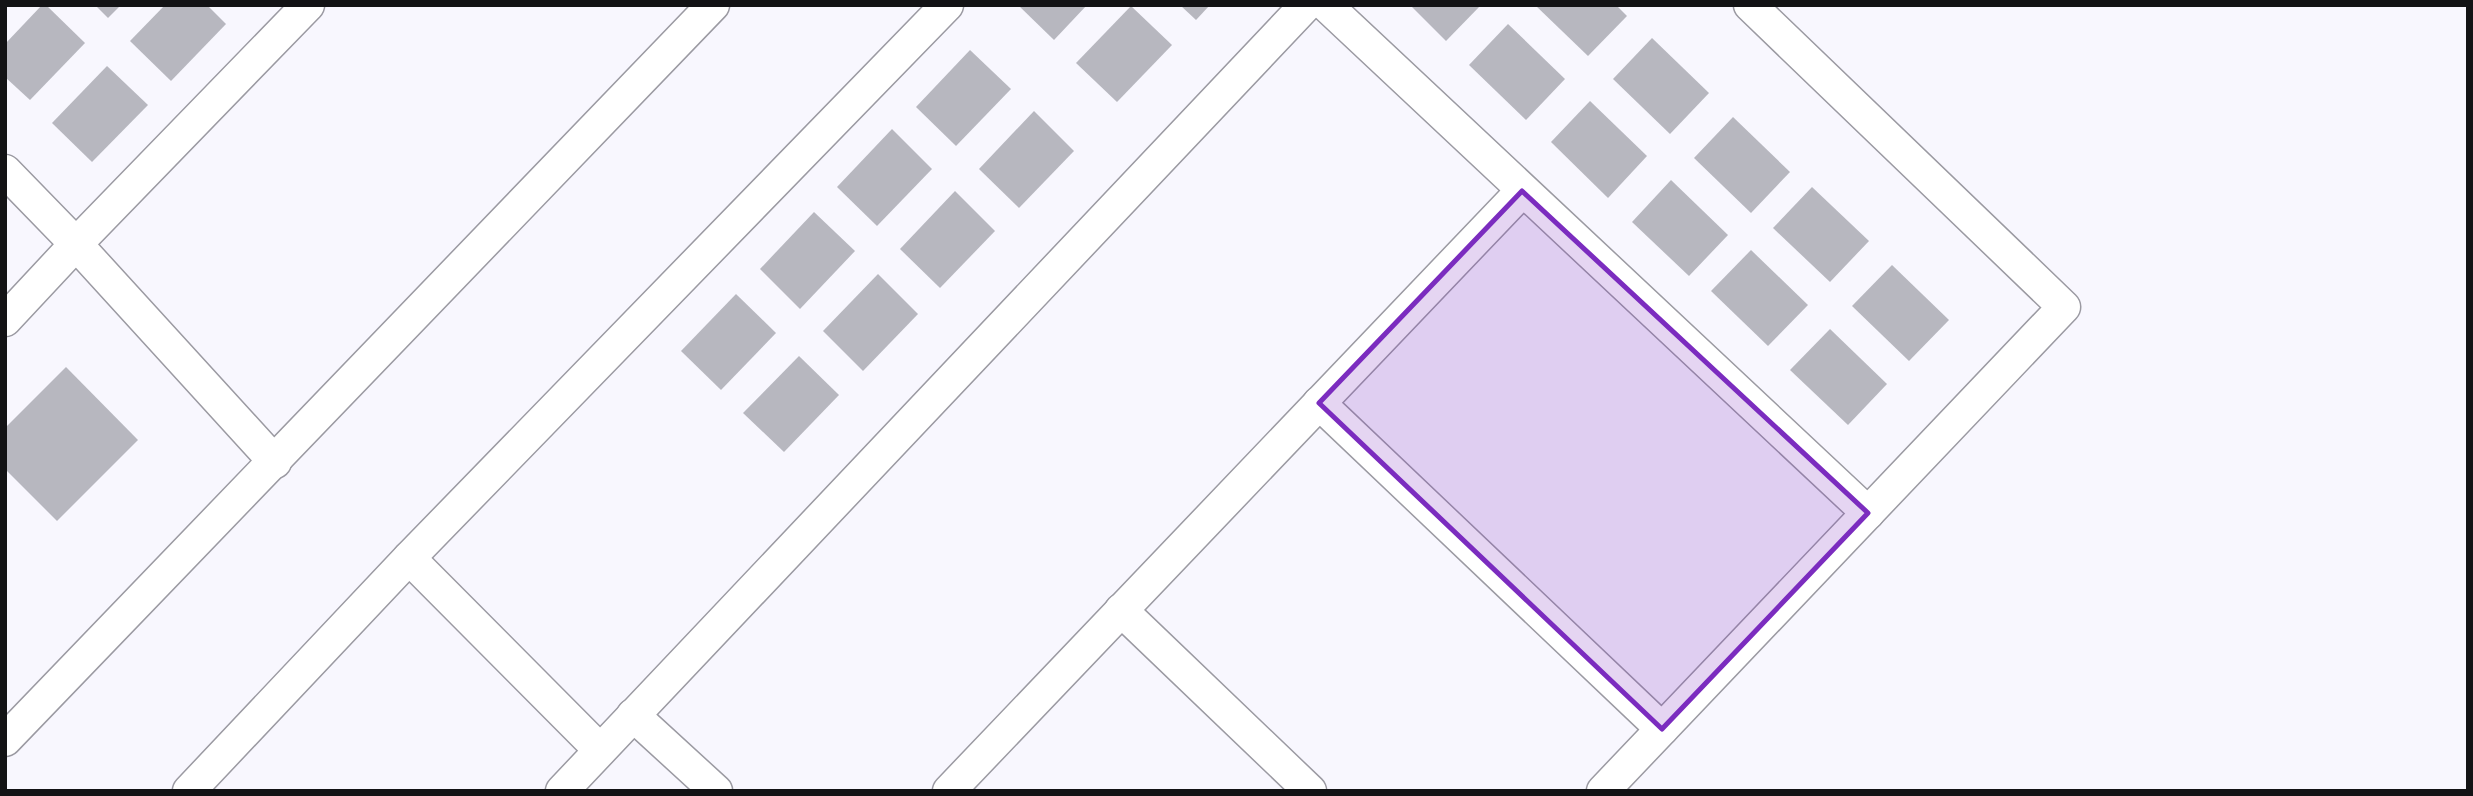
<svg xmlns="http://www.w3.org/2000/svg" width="2473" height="796" font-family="Raleway,sans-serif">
<rect width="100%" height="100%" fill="#f8f7fe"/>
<g fill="#b7b7bf">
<polygon points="42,5 46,5 85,43 30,100 5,77 5,44"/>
<polygon points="95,5 121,5 108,18"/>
<polygon points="165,5 207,5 226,24 171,81 130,41"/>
<polygon points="1018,5 1087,5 1054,40"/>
<polygon points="1180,5 1210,5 1196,20"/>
<polygon points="1410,5 1481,5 1446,41"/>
<polygon points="1535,5 1616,5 1627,16 1588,56"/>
<polygon points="1131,6 1172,45 1117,102 1076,63"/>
<polygon points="1508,24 1565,79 1526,120 1469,65"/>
<polygon points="1652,38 1709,93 1670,134 1613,79"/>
<polygon points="970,50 1011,89 956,146 916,107"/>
<polygon points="107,66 148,105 92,162 52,123"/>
<polygon points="1590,101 1647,156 1608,198 1551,142"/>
<polygon points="1034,111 1074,151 1019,208 979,169"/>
<polygon points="1733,117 1790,172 1751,213 1694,158"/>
<polygon points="892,129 932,169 877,226 837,187"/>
<polygon points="1671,180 1728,235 1689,276 1632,222"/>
<polygon points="1812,187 1869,241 1830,282 1773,228"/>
<polygon points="955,191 995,231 940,288 900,249"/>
<polygon points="814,212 855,251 800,309 760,269"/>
<polygon points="1751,250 1808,305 1768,346 1711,291"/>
<polygon points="1892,265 1949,320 1909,361 1852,306"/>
<polygon points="878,274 918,314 863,371 823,331"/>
<polygon points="736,294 776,333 721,390 681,351"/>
<polygon points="1830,329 1887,384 1848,425 1790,370"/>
<polygon points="799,356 839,395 784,452 743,413"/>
<polygon points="66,367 138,440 57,521 5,469 5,428"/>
</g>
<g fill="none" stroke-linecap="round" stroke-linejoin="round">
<g stroke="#9b9aa2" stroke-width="35">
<g id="minor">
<polyline points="1326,5 1868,513"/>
<polyline points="5,171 76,244 275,462"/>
<polyline points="5,320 76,244 308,5"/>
<polyline points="1319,403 1662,729"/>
<polyline points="409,558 600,750"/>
<polyline points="1121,610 1310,791"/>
<polyline points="633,715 716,791"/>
<polyline points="5,740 713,5"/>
<polyline points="189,791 409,558 947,5"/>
<polyline points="562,791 1306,5"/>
<polyline points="949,791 1522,191"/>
<polyline points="1603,791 2064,307 1750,5"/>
</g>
</g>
<use href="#minor" stroke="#fff" stroke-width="32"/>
</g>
<path fill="#7b2cbf" fill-opacity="0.2" stroke="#7b2cbf" stroke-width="5" stroke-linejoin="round" d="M1522,191L1868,513L1662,729L1319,403Z"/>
<rect width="2473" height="796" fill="none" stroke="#131315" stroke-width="14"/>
</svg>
